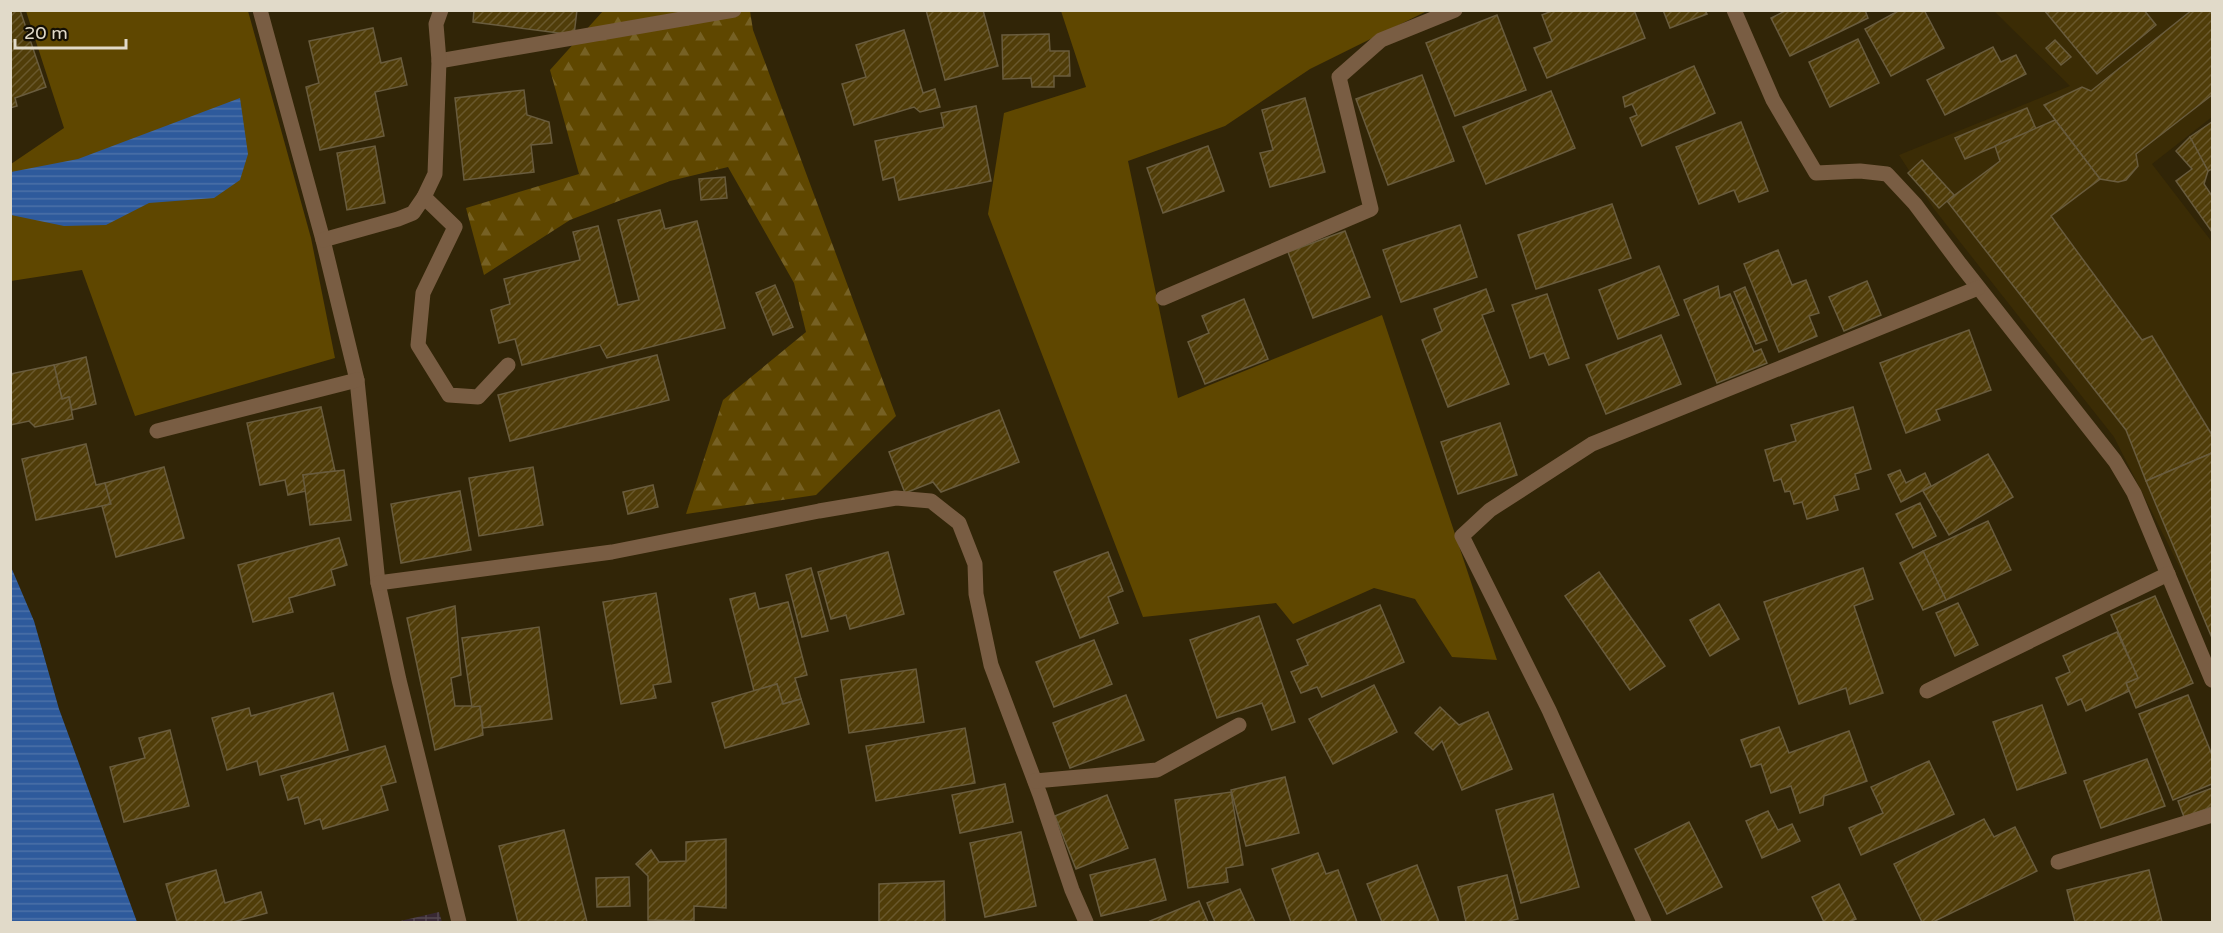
<svg xmlns="http://www.w3.org/2000/svg" width="2223" height="933" font-family="'Varela Round',sans-serif">
<defs>
<pattern id="industrial-grid" width="8" height="8" patternUnits="userSpaceOnUse" patternTransform="scale(1.5)"><rect width="8" height="8" fill="#382833"/><path d="M0 4h8M4 0v8" fill="none" stroke="#54474f"/></pattern>
<pattern id="forest-firs" width="22" height="20" patternUnits="userSpaceOnUse" patternTransform="scale(1.5)"><rect width="22" height="20" fill="#5f4700"/><path d="M5 1l3.5 6h-7zM16 11l3.5 6h-7z" fill="#766124"/></pattern>
<pattern id="water-rules" width="6" height="5" patternUnits="userSpaceOnUse" patternTransform="scale(1.5)"><rect width="6" height="5" fill="#2e5a9c"/><path d="M0 2.5h6" fill="none" stroke="#4c71a8"/></pattern>
<pattern id="building-hatch" width="6" height="6" patternUnits="userSpaceOnUse" patternTransform="scale(1.5)"><rect width="6" height="6" fill="#503d09"/><path d="M-1 1l2-2M0 6l6-6M5 7l2-2" fill="none" stroke="#69582c"/></pattern>
</defs>
<rect width="100%" height="100%" fill="#312507"/>
<polygon fill="url(#industrial-grid)" points="439,912 442,922 396,922"/>
<polygon fill="#3b2c05" points="1994,11 2212,11 2212,117 2152,164 2212,242 2212,631 2114,437 1934,209 1899,155 2070,86"/>
<g fill="#5f4700">
<polygon points="26,11 248,11 311,238 335,358 135,416 82,270 11,281 11,164 64,128"/>
<polygon points="1061,11 1427,11 1310,69 1225,126 1128,161 1178,398 1382,315 1497,660 1452,657 1415,599 1374,588 1293,624 1276,603 1143,617 988,214 1004,113 1086,87"/>
</g>
<polygon fill="url(#forest-firs)" points="603,11 750,11 753,30 896,416 816,495 686,514 723,400 806,332 794,283 728,167 670,181 570,220 484,275 466,208 579,174 550,70"/>
<g fill="url(#water-rules)">
<polygon points="240,98 248,154 240,180 214,198 149,203 106,225 64,226 11,215 11,172 78,159"/>
<polygon points="11,567 34,621 59,709 137,922 11,922"/>
</g>
<g fill="url(#building-hatch)" stroke="#695c3e" stroke-width="1.5">
<polygon points="10,10 20,10 46,87 15,98 17,106 10,108"/>
<polygon points="474,10 577,10 574,35 473,22"/>
<polygon points="926,10 983,10 998,66 945,80"/>
<polygon points="1554,10 1634,10 1645,38 1547,78 1534,48 1552,41 1542,15"/>
<polygon points="1663,10 1705,10 1707,14 1670,28"/>
<polygon points="1787,10 1865,10 1868,18 1790,56 1771,18"/>
<polygon points="1900,10 1924,10 1944,48 1891,76 1865,29"/>
<polygon points="2044,10 2144,10 2156,25 2097,74"/>
<polygon points="2192,10 2212,10 2212,95 2136,154 2138,166 2126,180 2118,182 2100,179 2044,105 2082,87 2091,91"/>
<polygon points="1497,15 1526,90 1455,116 1426,43"/>
<polygon points="373,28 381,63 401,58 407,85 375,92 384,136 320,150 306,87 319,83 309,41"/>
<polygon points="904,30 923,93 935,89 940,107 920,112 914,107 854,125 842,84 866,77 856,45"/>
<polygon points="1049,34 1050,51 1069,51 1070,76 1054,76 1054,87 1032,87 1031,78 1003,79 1002,35"/>
<polygon points="1858,39 1879,83 1830,107 1809,62"/>
<polygon points="2055,40 2071,57 2061,65 2046,48"/>
<polygon points="1993,47 2001,62 2016,55 2026,74 1945,115 1927,80"/>
<polygon points="1694,66 1715,113 1642,146 1630,118 1637,115 1632,104 1625,107 1623,97"/>
<polygon points="1422,75 1454,161 1388,185 1356,99"/>
<polygon points="524,90 527,115 549,122 552,143 531,145 534,172 464,180 455,98"/>
<polygon points="1551,91 1575,148 1486,184 1463,127"/>
<polygon points="1305,98 1325,172 1270,187 1260,153 1273,150 1262,110"/>
<polygon points="976,106 991,181 899,200 894,177 883,180 875,141 944,127 941,113"/>
<polygon points="2027,108 2036,129 1965,159 1955,138"/>
<polygon points="2055,120 2100,179 2051,216 2142,340 2152,336 2212,435 2212,453 2146,481 2126,430 1947,201 2000,161 1995,146"/>
<polygon points="1741,122 1768,191 1739,202 1734,190 1699,204 1676,147"/>
<polygon points="2212,122 2212,169 2208,171 2190,137"/>
<polygon points="2190,137 2208,171 2204,184 2212,196 2212,232 2176,181 2192,169 2176,151"/>
<polygon points="375,146 385,203 347,210 337,153"/>
<polygon points="1208,146 1224,191 1163,213 1147,168"/>
<polygon points="1922,160 1954,195 1939,208 1908,173"/>
<polygon points="725,177 727,198 701,200 699,179"/>
<polygon points="1612,204 1631,258 1536,289 1518,235"/>
<polygon points="660,210 665,229 697,221 725,328 607,358 600,345 522,365 515,339 499,343 491,310 510,304 504,279 580,260 573,232 598,226 618,305 639,300 618,220"/>
<polygon points="1460,225 1477,277 1401,302 1383,250"/>
<polygon points="1345,231 1370,297 1313,318 1288,252"/>
<polygon points="1778,250 1792,285 1806,280 1819,313 1809,316 1817,336 1779,352 1744,264"/>
<polygon points="1659,266 1679,315 1618,339 1599,290"/>
<polygon points="1867,281 1881,315 1844,331 1829,297"/>
<polygon points="775,285 793,327 773,335 756,293"/>
<polygon points="1718,286 1720,298 1730,294 1754,352 1761,349 1767,363 1717,383 1684,300"/>
<polygon points="1745,287 1767,340 1756,344 1734,292"/>
<polygon points="1486,289 1494,311 1482,315 1509,384 1448,407 1422,340 1442,331 1434,309"/>
<polygon points="1547,294 1569,358 1549,365 1544,353 1530,358 1512,305"/>
<polygon points="1244,299 1268,359 1205,384 1188,342 1209,333 1202,316"/>
<polygon points="1969,330 1991,390 1936,410 1940,420 1906,433 1880,363"/>
<polygon points="1661,335 1681,384 1606,414 1586,365"/>
<polygon points="657,355 669,400 510,441 498,395"/>
<polygon points="86,357 96,404 72,410 69,397 62,399 54,365"/>
<polygon points="54,365 62,399 69,397 73,419 35,427 29,421 10,425 10,374"/>
<polygon points="321,407 335,471 303,475 306,491 288,495 285,480 260,485 247,423"/>
<polygon points="1853,407 1871,469 1855,474 1859,489 1834,496 1838,510 1807,519 1802,502 1794,504 1790,491 1785,492 1781,479 1774,481 1765,450 1796,441 1791,425"/>
<polygon points="999,410 1019,462 941,492 933,482 905,493 889,452"/>
<polygon points="1500,423 1517,475 1458,494 1441,442"/>
<polygon points="86,444 96,485 105,483 111,504 36,520 22,459"/>
<polygon points="2212,453 2212,638 2146,481"/>
<polygon points="1988,454 2013,497 1949,535 1923,491"/>
<polygon points="164,467 184,538 116,557 102,506 111,504 105,483"/>
<polygon points="533,467 543,525 479,536 469,478"/>
<polygon points="344,470 351,520 310,525 303,475"/>
<polygon points="1900,470 1906,483 1925,473 1931,486 1901,502 1888,475"/>
<polygon points="653,485 658,507 628,514 623,492"/>
<polygon points="460,491 471,550 401,563 391,504"/>
<polygon points="1920,503 1936,536 1913,548 1896,514"/>
<polygon points="1988,521 2011,570 1946,600 1923,551"/>
<polygon points="339,538 347,565 331,570 335,585 289,598 293,612 253,622 238,565"/>
<polygon points="1923,551 1946,600 1923,610 1900,563"/>
<polygon points="888,552 904,614 850,629 846,615 831,619 818,572"/>
<polygon points="1108,552 1123,591 1108,597 1118,623 1080,638 1054,572"/>
<polygon points="811,568 828,631 802,637 786,575"/>
<polygon points="1863,568 1873,599 1854,606 1883,693 1850,704 1846,688 1799,704 1764,602"/>
<polygon points="1599,572 1665,666 1630,690 1565,596"/>
<polygon points="656,593 671,682 653,685 656,698 621,704 603,602"/>
<polygon points="755,593 759,609 788,602 807,675 795,678 801,699 783,704 777,684 754,691 730,599"/>
<polygon points="2155,596 2193,683 2136,708 2126,683 2138,678 2111,615"/>
<polygon points="1958,603 1978,645 1955,656 1936,613"/>
<polygon points="1719,604 1739,639 1710,656 1690,620"/>
<polygon points="1380,605 1404,662 1322,697 1317,687 1301,693 1291,672 1308,665 1297,640"/>
<polygon points="455,606 461,675 451,678 455,706 480,706 483,735 435,750 407,618"/>
<polygon points="1259,616 1295,722 1272,730 1262,703 1217,718 1190,640"/>
<polygon points="539,627 552,719 483,728 480,706 472,707 462,638"/>
<polygon points="2117,632 2138,678 2126,683 2129,691 2086,711 2081,699 2068,705 2056,678 2070,672 2063,656"/>
<polygon points="1094,640 1112,684 1054,707 1036,662"/>
<polygon points="916,669 924,722 849,733 841,680"/>
<polygon points="777,684 783,704 801,699 809,724 725,748 712,703"/>
<polygon points="1374,685 1397,732 1333,764 1309,719"/>
<polygon points="333,693 348,750 260,775 257,761 227,770 212,718 249,708 251,716"/>
<polygon points="1126,695 1144,740 1070,768 1053,723"/>
<polygon points="2188,695 2212,755 2212,784 2173,800 2139,714"/>
<polygon points="2042,705 2066,773 2017,790 1993,722"/>
<polygon points="1440,707 1459,725 1488,712 1512,769 1462,790 1442,741 1433,750 1415,733"/>
<polygon points="1779,727 1789,753 1849,731 1867,781 1824,796 1823,805 1800,813 1791,786 1771,793 1761,764 1751,767 1741,740"/>
<polygon points="965,728 975,783 876,801 866,746"/>
<polygon points="170,730 189,806 124,822 110,767 145,758 139,738"/>
<polygon points="385,746 396,782 381,786 388,810 323,829 320,819 305,824 298,797 288,800 281,776"/>
<polygon points="2147,759 2165,806 2101,828 2084,781"/>
<polygon points="1929,761 1954,814 1861,855 1849,828 1883,813 1871,787"/>
<polygon points="1285,777 1299,833 1246,846 1231,790"/>
<polygon points="1005,784 1013,822 960,833 952,795"/>
<polygon points="2212,788 2212,807 2184,817 2178,801"/>
<polygon points="1231,792 1243,865 1226,868 1228,882 1188,888 1175,800"/>
<polygon points="1553,794 1579,887 1521,903 1496,810"/>
<polygon points="1107,795 1128,848 1076,869 1055,816"/>
<polygon points="1768,811 1778,830 1792,824 1800,841 1762,858 1746,821"/>
<polygon points="1984,819 1994,837 2015,827 2037,871 1933,922 1922,922 1894,864"/>
<polygon points="1689,822 1722,887 1667,914 1635,849"/>
<polygon points="564,830 587,922 518,922 499,846"/>
<polygon points="1021,832 1036,906 985,917 970,843"/>
<polygon points="726,839 726,908 694,906 694,921 648,920 648,876 636,864 651,850 659,862 686,861 686,842"/>
<polygon points="1318,853 1326,874 1338,870 1357,922 1291,922 1272,869"/>
<polygon points="1155,859 1166,900 1101,916 1090,875"/>
<polygon points="1417,865 1439,922 1382,922 1367,884"/>
<polygon points="216,870 225,903 261,892 267,913 233,922 177,922 166,884"/>
<polygon points="2149,870 2162,922 2075,922 2067,890"/>
<polygon points="1507,875 1518,919 1505,922 1466,922 1458,887"/>
<polygon points="629,877 630,906 597,907 596,878"/>
<polygon points="944,881 945,922 879,922 879,884"/>
<polygon points="1839,884 1856,919 1848,922 1824,922 1812,897"/>
<polygon points="1240,889 1255,922 1215,922 1207,903"/>
<polygon points="1199,901 1208,922 1151,922 1150,921"/>
</g>
<g fill="none" stroke-linecap="round" stroke-linejoin="round">
<g stroke="#795d43" stroke-width="15">
<polyline points="260,10 323,240 357,380 378,583 399,680 459,922"/>
<polyline points="1734,10 1773,100 1816,173 1860,171 1887,174 1915,204 1960,264 2115,461 2134,493 2212,680"/>
<polyline points="439,61 734,10"/>
<polyline points="424,197 455,227 423,293 418,345 449,395 478,397 508,365"/>
<polyline points="323,240 398,219 413,213 424,197 435,174 439,61 436,24 441,10"/>
<polyline points="1163,298 1371,209 1339,77 1381,40 1455,10"/>
<polyline points="157,431 357,380"/>
<polyline points="378,583 612,552 819,511 896,498 931,501 959,523 975,564 976,594 991,665 1040,795 1072,890 1086,922"/>
<polyline points="1927,691 2168,574"/>
<polyline points="1035,781 1157,770 1239,725"/>
<polyline points="2058,862 2212,815"/>
<polyline points="1644,922 1549,710 1462,536 1490,510 1592,444 1978,288"/>
</g>
</g>
<rect width="2223" height="933" fill="none" stroke="#e1dac9" stroke-width="24"/>
<path d="M15 39v9h111v-9" fill="none" stroke="#e1dac9" stroke-width="3"/>
<text x="24" y="39" font-size="18" fill="#e1dac9" stroke="#140f04" stroke-width="4.5" paint-order="stroke">20 m</text>
</svg>
